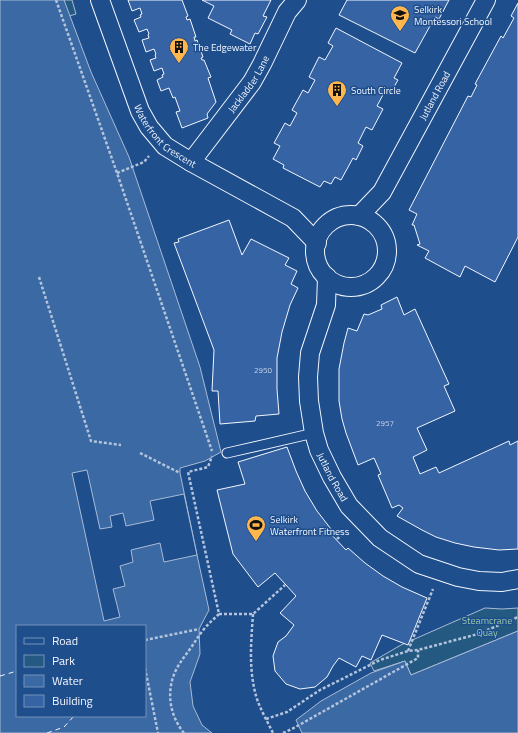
<svg xmlns="http://www.w3.org/2000/svg" width="518" height="733" font-family="'Titillium Web',sans-serif">
<rect width="100%" height="100%" fill="#1f4e8c"/>
<g fill="#245a82" stroke="#a8bbd7">
<polygon points="60,0 72,0 76,14 66,17"/>
<polygon points="485,608 502,609 518,608 518,631 411,675 405,661 374,671 370,663 401,645"/>
</g>
<g fill="#3b69a3" stroke="#a8bbd7" fill-rule="evenodd">
<path d="M0,0H64L91,72L129,157L200,367L221,452L205,461L180,468V473L197,555L209,610L199,629L200,654L190,682L193,706L202,725L212,733H0ZM17,626H145V716H17Z"/>
<polygon points="518,631 518,733 302,733 296,720 321,701 371,673 405,661 411,675"/>
</g>
<polygon fill="#1f4e8c" stroke="#a8bbd7" points="87,470 100,529 112,527 110,516 123,513 126,526 154,520 150,501 184,494 197,555 164,562 160,543 131,550 133,562 120,566 125,586 113,589 120,617 104,621 72,473"/>
<g fill="none" stroke-linecap="round" stroke-linejoin="round">
<g stroke="#f2f6ff" stroke-width="1" stroke-dasharray="5 4" stroke-linecap="butt">
<polyline points="0,676 17,671"/>
<polyline points="47,733 64,727 74,716"/>
</g>
</g>
<g fill="#3563a3" stroke="#f2f6ff">
<polygon points="128,0 182,0 188,16 186,17 187,20 190,19 196,37 194,37 195,41 197,40 203,57 201,58 202,60 204,60 211,77 208,78 216,102 207,114 208,118 182,128 176,112 180,111 175,97 173,98 169,88 161,91 157,80 163,77 162,75 164,74 162,68 154,71 150,60 156,58 155,55 156,54 154,49 146,52 142,40 149,38 148,35 149,34 147,29 139,32 134,20 141,17 140,15 142,14 140,8 132,11"/>
<polygon points="202,0 271,0 263,16 267,17 258,34 255,33 250,44 230,34 232,30 208,18 214,6"/>
<polygon points="347,0 449,0 439,19 435,17 415,53 339,15"/>
<polygon points="518,3 518,237 495,282 465,266 460,277 425,258 429,251 417,245 420,244 414,225 412,225 417,214 409,210 468,96 471,97 477,85 475,84 501,36 503,38 514,18 511,16"/>
<polygon points="336,28 402,63 394,78 398,80 390,94 385,91 377,106 383,109 372,130 366,127 358,143 363,146 356,160 353,158 341,180 335,177 331,184 324,181 320,187 283,168 284,165 273,159 280,146 274,143 285,123 290,126 297,113 292,110 303,90 308,93 315,80 309,77 319,57 325,60 333,46 328,43"/>
<polygon points="229,220 242,255 251,239 289,258 285,265 297,271 291,284 298,288 290,305 282,332 277,358 277,389 279,414 256,416 255,421 220,424 218,391 212,391 214,350 174,243 179,242 178,239"/>
<polygon points="397,297 404,315 415,309 449,384 444,386 455,411 417,428 427,450 413,457 420,474 436,467 439,473 509,441 510,445 518,441 518,549 499,550 474,547 455,543 436,537 422,530 397,516 403,508 399,505 392,508 378,475 381,474 374,458 358,465 346,433 342,419 339,401 339,369 344,343 348,328 357,331 364,314 368,315 382,309 381,305"/>
<polygon points="287,447 296,471 305,491 317,511 331,529 329,532 346,550 348,548 365,563 383,576 402,587 427,598 408,645 382,635 371,660 362,656 356,667 339,658 333,666 327,677 315,687 300,689 286,684 275,671 273,656 278,642 286,636 294,625 280,613 296,596 275,573 258,587 233,554 217,490 245,484 238,462"/>
</g>
<g fill="none" stroke-linecap="round" stroke-linejoin="round">
<g stroke="#f2f6ff" stroke-width="11">
<polyline id="service" points="227,453 314,433"/>
</g>
<g stroke="#f2f6ff" stroke-width="20">
<g id="minor">
<path id="s1" d="M100,0L140,111L149,127L165,146L191,162L293,218L317,243"/>
<path id="s2" d="M191,162L252,82L262,64L287,12L297,0"/>
<circle cx="351" cy="251" r="36"/>
<path id="s3" d="M359,216L382,192L486,0"/>
<path id="s4" d="M327,277L326,305L310,353L308,377L309,401L314,433L319,450L332,477L349,506L380,538L419,564L458,577L479,581L502,582L518,579"/>
</g>
</g>
<g stroke="#b3c4dc" stroke-width="2.5" stroke-dasharray="3 2" stroke-linecap="butt">
<polyline points="56,0 117,173 212,451"/>
<polyline points="117,173 144,162 149,156"/>
<polyline points="39,277 91,441 121,445"/>
<polyline points="140,453 180,473"/>
<polyline points="337,539 347,530"/>
<polyline points="219,614 253,614 285,585"/>
<path d="M253,614C251,644 248,673 258,702C262,712 268,723 273,733"/>
<polyline points="145,640 199,629"/>
<polyline points="408,651 433,589"/>
<polyline points="145,668 158,733"/>
<polyline points="266,719 287,712 320,690 380,660 408,651 418,650 478,634 518,617"/>
<path d="M184,733C169,715 166,690 176,670C180,662 185,656 190,649C195,642 199,635 204,629C209,623 214,619 219,614L188,472L208,467L212,456"/>
<polyline points="283,733 292,729 418,658 418,650"/>
</g>
<use href="#service" stroke="#1f4e8c" stroke-width="9"/>
<use href="#minor" stroke="#1f4e8c" stroke-width="18"/>
</g>
<defs>
<g id="school-pin" transform="scale(1)"><path d="M0 17L-7.5 6A9.5 9.5 0 1 1 7.5 6Z" fill="#ffb74d" stroke="#1f4e8c"/><path d="M0-5L7-2L0 1L-7-2ZM-4 1L0 2.5L4 1V4Q0 6-4 4Z" fill="#111"/></g>
<g id="building-pin" transform="scale(1)"><path d="M0 17L-7.5 6A9.5 9.5 0 1 1 7.5 6Z" fill="#ffb74d" stroke="#1f4e8c"/><path d="M-4-6H4V6H1V3H-1V6H-4ZM-2.5-4.3h1.7v1.8h-1.7ZM.8-4.3h1.7v1.8H.8ZM-2.5-1h1.7V.8h-1.7ZM.8-1h1.7V.8H.8Z" fill="#111"/></g>
<g id="stadium-pin" transform="scale(1)"><path d="M0 17L-7.5 6A9.5 9.5 0 1 1 7.5 6Z" fill="#ffb74d" stroke="#1f4e8c"/><path d="M0-5a6.5 5 0 1 0 0 10a6.5 5 0 1 0 0-10ZM-3.5-1.8h7v3.6h-7Z" fill="#111"/></g>
</defs>
<g fill-rule="evenodd">
<use href="#school-pin" x="400" y="15"/>
<use href="#building-pin" x="179" y="47"/>
<use href="#building-pin" x="337" y="90"/>
<use href="#stadium-pin" x="256" y="525"/>
</g>
<g text-anchor="middle" stroke-width="3" stroke-linejoin="round" paint-order="stroke">
<g font-size="8" fill="#c3d1e8">
<text x="263" y="373">2950</text>
<text x="385" y="426">2957</text>
</g>
<g font-size="10" fill="#f2f6ff" stroke="#1f4e8c" text-anchor="start">
<text x="414" y="13">Selkirk<tspan x="414" dy="12">Montessori School</tspan></text>
<text x="193" y="51">The Edgewater</text>
<text x="351" y="94">South Circle</text>
<text x="270" y="523">Selkirk<tspan x="270" dy="12">Waterfront Fitness</tspan></text>
</g>
<g font-size="10" fill="#f2f6ff" stroke="#1f4e8c">
<text dy="4" stroke="none"><textPath href="#s2" startOffset="97">Jackladder Lane</textPath></text>
<text dy="4" stroke="none"><textPath href="#s3" startOffset="143">Jutland Road</textPath></text>
<text dy="4" stroke="none"><textPath href="#s1" startOffset="154">Waterfront Crescent</textPath></text>
<text dy="4" stroke="none"><textPath href="#s4" startOffset="207">Jutland Road</textPath></text>
</g>
<g font-size="10" fill="#97c8a6" stroke="#1f4e8c">
<text x="487" y="624">Steamcrane<tspan x="487" dy="12">Quay</tspan></text>
</g>
</g>
<rect x="16" y="625" width="130" height="92" fill="#1f4e8c" stroke="#7391ba"/>
<rect x="24" y="638" width="20" height="6" fill="#1f4e8c" stroke="#7391ba"/>
<text x="52" y="645" font-size="12" fill="#f2f6ff">Road</text>
<rect x="24" y="655" width="20" height="12" fill="#245a82" stroke="#7391ba"/>
<text x="52" y="665" font-size="12" fill="#f2f6ff">Park</text>
<rect x="24" y="675" width="20" height="12" fill="#3b69a3" stroke="#7391ba"/>
<text x="52" y="685" font-size="12" fill="#f2f6ff">Water</text>
<rect x="24" y="695" width="20" height="12" fill="#3563a3" stroke="#7391ba"/>
<text x="52" y="705" font-size="12" fill="#f2f6ff">Building</text>
</svg>
